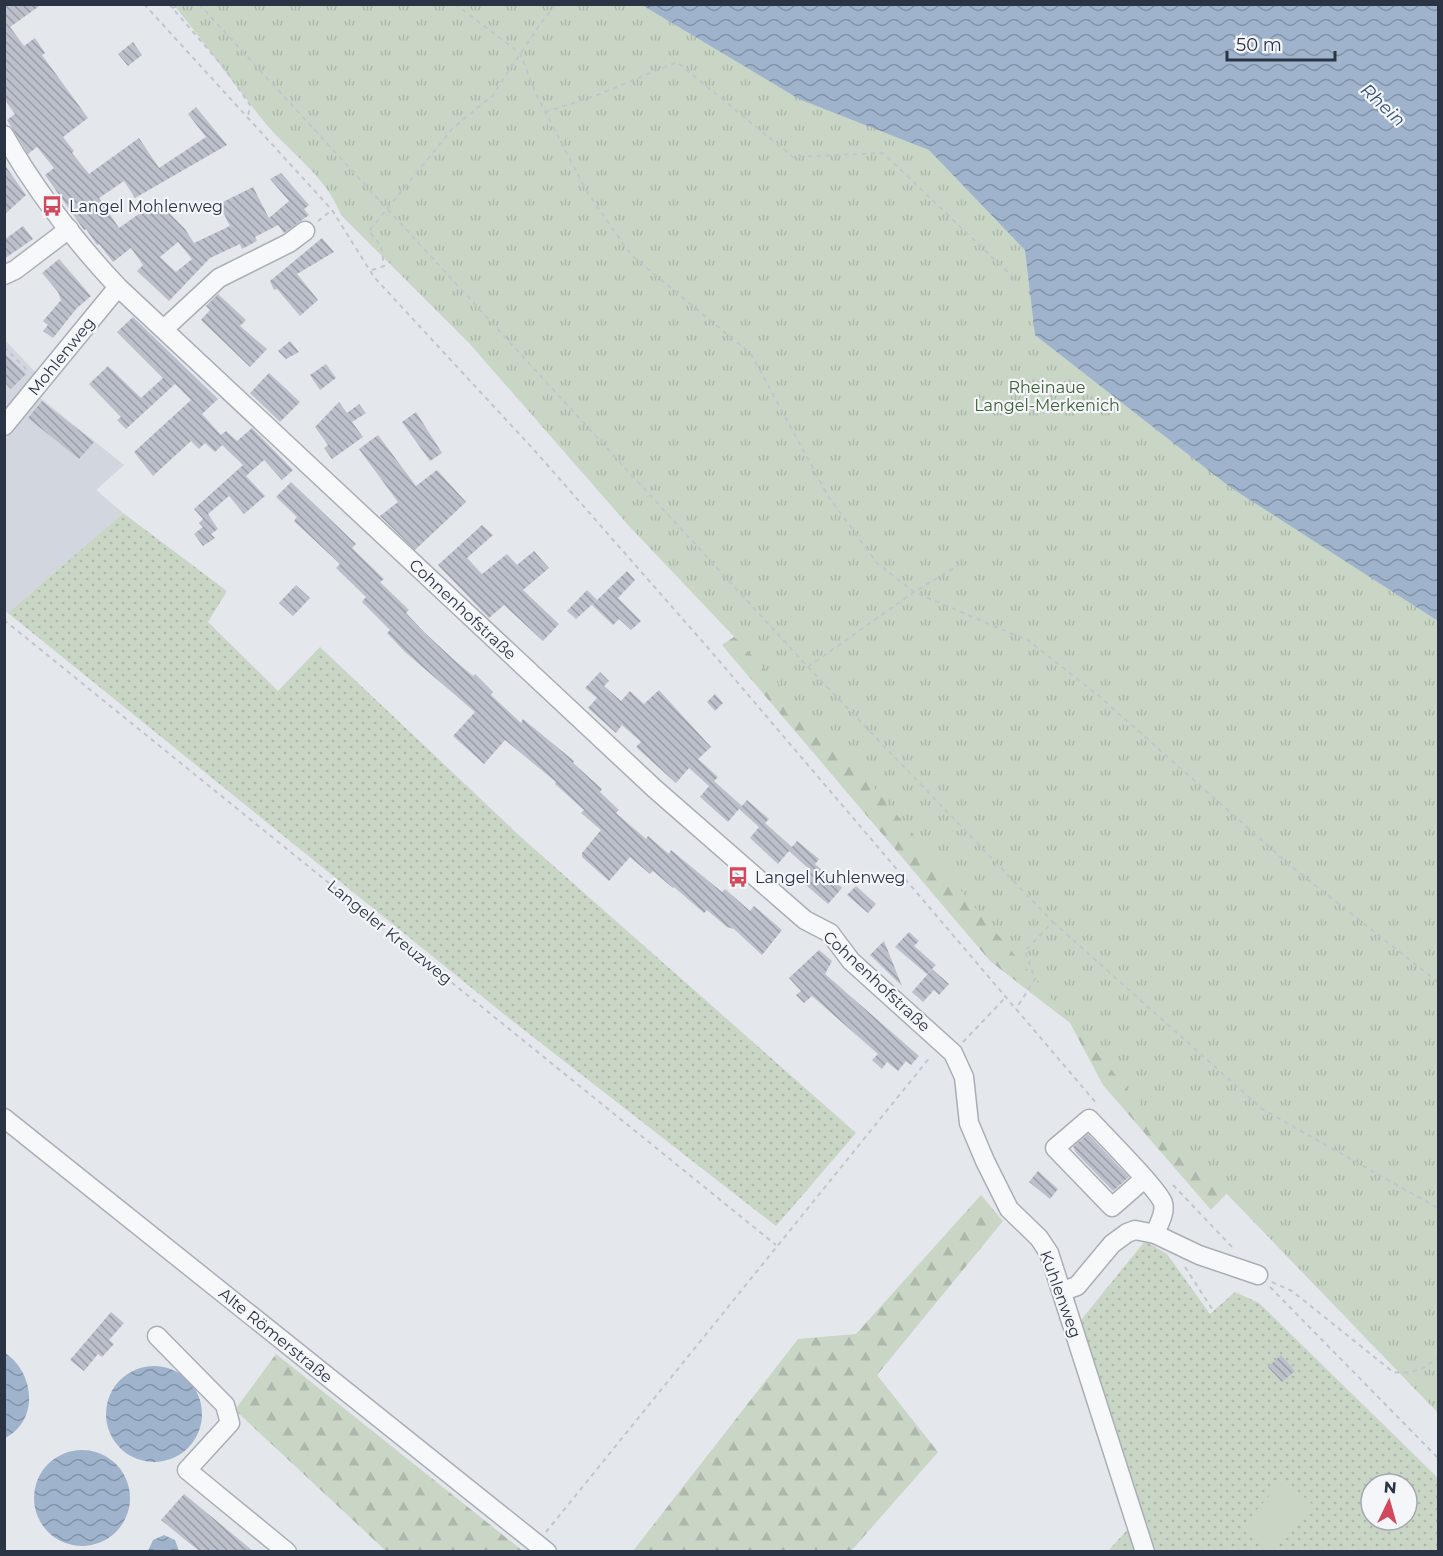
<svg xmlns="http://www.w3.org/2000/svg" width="1443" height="1556" font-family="Montserrat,sans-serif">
<defs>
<pattern id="grass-dots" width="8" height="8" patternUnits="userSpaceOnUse" patternTransform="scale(1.5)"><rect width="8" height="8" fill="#c9d6c5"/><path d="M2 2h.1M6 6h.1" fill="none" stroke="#adb8ab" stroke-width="1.8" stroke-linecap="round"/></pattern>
<pattern id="forest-firs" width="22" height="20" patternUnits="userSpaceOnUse" patternTransform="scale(1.5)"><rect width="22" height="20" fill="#c9d6c5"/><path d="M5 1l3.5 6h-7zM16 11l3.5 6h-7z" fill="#adb8ab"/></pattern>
<pattern id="park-tufts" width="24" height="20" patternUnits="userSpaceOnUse" patternTransform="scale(1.5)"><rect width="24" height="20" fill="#c9d6c5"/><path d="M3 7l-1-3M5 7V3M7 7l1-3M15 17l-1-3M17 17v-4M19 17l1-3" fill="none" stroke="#adb8ab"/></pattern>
<pattern id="water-waves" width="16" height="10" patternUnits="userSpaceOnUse" patternTransform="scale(1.5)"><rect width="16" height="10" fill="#9fb4cc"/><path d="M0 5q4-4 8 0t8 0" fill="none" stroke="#8293a7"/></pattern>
<pattern id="building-back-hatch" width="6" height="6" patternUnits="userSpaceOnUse" patternTransform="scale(1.5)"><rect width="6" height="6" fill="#bbc0ca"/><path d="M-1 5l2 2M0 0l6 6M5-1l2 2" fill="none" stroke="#989da6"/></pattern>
</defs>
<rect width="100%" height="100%" fill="#e4e7ec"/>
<g fill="#d2d6de">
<polygon points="5,340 38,375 5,417"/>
<polygon points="38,396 124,465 96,490 123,513 8,613 4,610 4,440"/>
</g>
<g fill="url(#grass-dots)" fill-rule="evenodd">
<polygon points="123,513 227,591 208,622 278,691 320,647 522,838 856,1133 776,1226 510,1019 8,613"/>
<path d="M1145,1241L1167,1254L1210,1314L1235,1292L1259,1303L1438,1478V1551H1153L1081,1320ZM1371,1484H1407V1520H1371Z"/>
<polygon points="1128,1529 1135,1551 1108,1551"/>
</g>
<g fill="url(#forest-firs)">
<polygon points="756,622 1265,1153 1211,1210 1103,1085 1070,1023 990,961 722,645"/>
<polygon points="981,1195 1003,1221 877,1375 938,1452 851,1551 633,1551 798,1339 856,1334"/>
<polygon points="276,1354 523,1551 386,1551 235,1410"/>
</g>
<path fill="url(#park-tufts)" d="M174,5H1289L1438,143V1413L1140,1104L850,759L629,526L469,343L341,215C326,175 288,152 262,119C232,82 204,42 174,5Z"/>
<polygon fill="#c9d6c5" points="1284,1479 1312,1504 1271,1551 1268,1551 1241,1528"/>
<g fill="url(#water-waves)">
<polygon points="642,5 1438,5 1438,621 1230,487 1035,335 1025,250 929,150 799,99"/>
<path d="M5,1353C34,1372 40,1420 5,1438Z"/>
<circle cx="154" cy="1414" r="48"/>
<circle cx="82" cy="1498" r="48"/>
<polygon points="164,1535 175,1540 179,1551 148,1551 153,1540"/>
</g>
<g fill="url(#building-back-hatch)" fill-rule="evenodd">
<path d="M4,4H42L10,27L24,46L35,38L45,53L42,55L88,118L63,137L74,151L72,153L89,174L139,138L159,168L206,137L188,114L196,107L227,145L135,198L124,181L99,198L119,228L143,211L139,204L161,205L185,229L194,243L230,226L219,204L253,187L269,218L289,201L270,179L281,173L309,205L304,209L309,215L284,233L278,225L255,237L257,241L242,249L240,244L210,258L169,301L137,271L143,265L131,248L113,262L99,244L97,245L86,229L84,230L45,175L54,168L37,147L28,154L7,120L15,114L4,99ZM178,242L192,259L176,272L160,257Z"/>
<polygon points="133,42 142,55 128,66 118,54"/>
<polygon points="4,164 26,195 4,215"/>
<polygon points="23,226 33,239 4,259 4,240"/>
<polygon points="322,238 334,252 297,274 318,300 300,316 277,289 274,290 270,281"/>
<polygon points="59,259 91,296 77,308 53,338 43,331 48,325 43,321 61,300 58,292 42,273"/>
<polygon points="218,294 246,320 240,326 267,349 250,367 201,320 210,310 206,306"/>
<polygon points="133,317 218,399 202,414 221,435 226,431 237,441 252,428 293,470 282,480 264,460 246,476 265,496 244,514 229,496 208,514 218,529 211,534 215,538 203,546 194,534 203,527 199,523 203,519 194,509 243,465 222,445 215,452 205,443 199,449 191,441 153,476 134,452 191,400 175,384 126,429 117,420 121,417 89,384 108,366 141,398 163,378 117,332"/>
<polygon points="290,341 299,352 286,359 278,351"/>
<polygon points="4,353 26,374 11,389 4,382"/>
<polygon points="326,364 336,378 320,390 310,375"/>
<polygon points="269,373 300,402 280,422 250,393"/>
<polygon points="42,401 94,442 79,459 28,418"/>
<polygon points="339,402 347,413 359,404 366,413 352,422 363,437 332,459 324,448 328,445 315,427"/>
<polygon points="416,412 442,453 430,461 402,422"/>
<polygon points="378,435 416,486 437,470 466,502 415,550 380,516 398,502 359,449"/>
<polygon points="291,482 356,544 352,548 384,579 380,582 409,610 406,613 424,632 453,659 473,676 475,674 493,692 491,695 521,723 523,719 574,761 573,763 602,789 600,792 619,810 616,813 646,839 648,836 669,854 671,850 722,892 725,889 750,911 754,906 782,930 762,955 734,929 727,927 707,910 704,913 674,887 673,888 653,871 650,874 630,857 609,881 582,857 582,853 601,830 581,813 584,810 555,784 556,782 505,740 484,764 453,736 475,712 405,652 387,633 390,630 362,602 366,597 336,568 340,564 294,521 297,517 276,497"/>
<polygon points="482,525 493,535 467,558 482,574 507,554 517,565 534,551 549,568 523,590 559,624 543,641 504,605 489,618 438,565"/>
<polygon points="627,571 635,580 618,598 641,621 631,630 619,619 613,625 592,605"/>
<polygon points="296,585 310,598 293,616 279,603"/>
<polygon points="587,590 597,600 576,619 567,611"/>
<polygon points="600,672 609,681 604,686 621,701 630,691 644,704 659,690 711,747 698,759 718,777 714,781 742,806 747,800 769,819 765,823 792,847 797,841 819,859 815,864 842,888 828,904 800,880 809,869 789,851 778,864 750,838 759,827 739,809 728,822 700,797 709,786 689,768 676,783 636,747 641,742 622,725 616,733 588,708 597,698 585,688"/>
<polygon points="715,694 723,703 715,711 707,702"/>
<polygon points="856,886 876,904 868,913 847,895"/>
<polygon points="909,932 919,941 914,946 936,965 927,974 895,947"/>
<polygon points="884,941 902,986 870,955"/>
<polygon points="819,950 832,961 825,974 919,1056 911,1065 906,1061 898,1071 887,1062 882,1069 872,1060 878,1054 812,996 804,1003 796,995 801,991 789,978"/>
<polygon points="932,969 949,984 939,995 934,990 923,1002 912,992"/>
<polygon points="1088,1134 1129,1177 1113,1191 1076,1153 1073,1147"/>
<polygon points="1038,1171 1058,1189 1050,1199 1029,1182"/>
<polygon points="111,1312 124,1323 109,1340 114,1344 102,1357 98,1354 84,1371 70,1360"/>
<polygon points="1281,1355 1295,1371 1282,1382 1268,1367"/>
<polygon points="184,1494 253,1551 199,1551 161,1520"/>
</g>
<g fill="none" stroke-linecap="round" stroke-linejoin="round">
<g stroke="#a9aeb7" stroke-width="21">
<g id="minor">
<path d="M4,135C35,190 75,241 118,287L655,789L805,920L830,933L851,961L953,1053L964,1077L969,1123L985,1161L1009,1209L1039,1238L1049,1253L1145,1552"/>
<polyline points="4,275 15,270 69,229"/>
<polyline points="164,329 219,278 289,243 305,231"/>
<polyline points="4,426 118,287"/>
<polyline points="4,1118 547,1552"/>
<path d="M1144,1179L1112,1207L1055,1148L1089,1119C1103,1134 1158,1189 1163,1203C1166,1213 1158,1225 1155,1234"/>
<polyline points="1063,1291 1077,1286 1112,1244 1127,1233 1135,1230 1155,1234 1199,1255 1258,1275"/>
<polyline points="157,1336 225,1405 230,1423 187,1470 287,1552"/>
</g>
</g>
<g stroke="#c2c5cb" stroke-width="2" stroke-dasharray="4.5 4.5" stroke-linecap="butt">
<polyline points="144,4 332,210 374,277 535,451 709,649 1097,1104"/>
<polyline points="169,4 225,69 250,105 248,117"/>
<polyline points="199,4 808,667 1053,922 1025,951 1035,979 1016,1009"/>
<polyline points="455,4 520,53 536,94 587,192 631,255 751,354 828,496 877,563 914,592 1029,641 1099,696 1292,867 1438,982"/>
<polyline points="172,8 182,4"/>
<polyline points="545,112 595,96 677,62 793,157 883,153 1017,281"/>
<polyline points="318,221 332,210"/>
<polyline points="372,270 384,266 381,246 369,231 453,128 492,96 541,23 556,4"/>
<polyline points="4,347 27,370"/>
<polyline points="4,620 776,1245"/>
<polyline points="808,667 914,592 959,565"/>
<polyline points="1053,922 1262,1109 1438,1208"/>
<polyline points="963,1042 1005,998"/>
<polyline points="1173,1185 1233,1248"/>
<polyline points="1185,1267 1214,1312"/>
<path d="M1272,1282L1292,1291L1393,1372C1411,1375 1425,1369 1438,1357"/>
<polyline points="1270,1287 1438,1458"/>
<polyline points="546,1532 931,1056"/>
</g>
<use href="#minor" stroke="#f7f8fa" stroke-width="18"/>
</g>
<defs>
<g id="bus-bare" transform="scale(1.62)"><path d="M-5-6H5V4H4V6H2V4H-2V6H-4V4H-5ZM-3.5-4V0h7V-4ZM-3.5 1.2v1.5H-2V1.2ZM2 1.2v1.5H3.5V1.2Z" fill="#d1495b" stroke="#f4f6f9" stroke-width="2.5" paint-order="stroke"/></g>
</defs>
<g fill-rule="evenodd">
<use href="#bus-bare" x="52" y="206"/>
<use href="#bus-bare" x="738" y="877"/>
</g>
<g text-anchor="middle" stroke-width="4.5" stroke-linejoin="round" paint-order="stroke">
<g font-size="16" fill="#2b3445" stroke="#f4f6f9" text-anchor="start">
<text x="69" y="212">Langel Mohlenweg</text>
<text x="755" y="883">Langel Kuhlenweg</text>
</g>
<g font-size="16" fill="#2b3445" stroke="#f4f6f9">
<text transform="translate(61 356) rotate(-51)" y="6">Mohlenweg</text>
<text transform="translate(463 609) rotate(43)" y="6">Cohnenhofstraße</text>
<text transform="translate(390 932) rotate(39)" y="6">Langeler Kreuzweg</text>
<text transform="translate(877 981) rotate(43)" y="6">Cohnenhofstraße</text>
<text transform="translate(1061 1294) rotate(70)" y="6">Kuhlenweg</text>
<text transform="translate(276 1335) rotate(39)" y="6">Alte Römerstraße</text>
</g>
<g font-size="16" fill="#3f6138" stroke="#f4f6f9">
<text x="1047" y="393">Rheinaue<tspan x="1047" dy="18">Langel-Merkenich</tspan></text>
</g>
<g font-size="18" font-style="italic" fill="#34527a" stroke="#f4f6f9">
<text transform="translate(1383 105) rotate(43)" y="6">Rhein</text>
</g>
</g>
<rect width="1443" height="1556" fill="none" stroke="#2b3445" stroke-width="12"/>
<g transform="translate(1389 1502) rotate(5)"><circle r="28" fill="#f4f6f9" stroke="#a4a8b1" stroke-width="1.5"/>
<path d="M0-4.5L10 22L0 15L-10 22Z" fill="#d1495b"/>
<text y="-9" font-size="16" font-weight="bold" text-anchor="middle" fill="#2b3445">N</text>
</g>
<path d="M1227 51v9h108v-9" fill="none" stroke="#2b3445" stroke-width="3"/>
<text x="1236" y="51" font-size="18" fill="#2b3445" stroke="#f4f6f9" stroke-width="4.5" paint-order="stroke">50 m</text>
</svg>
